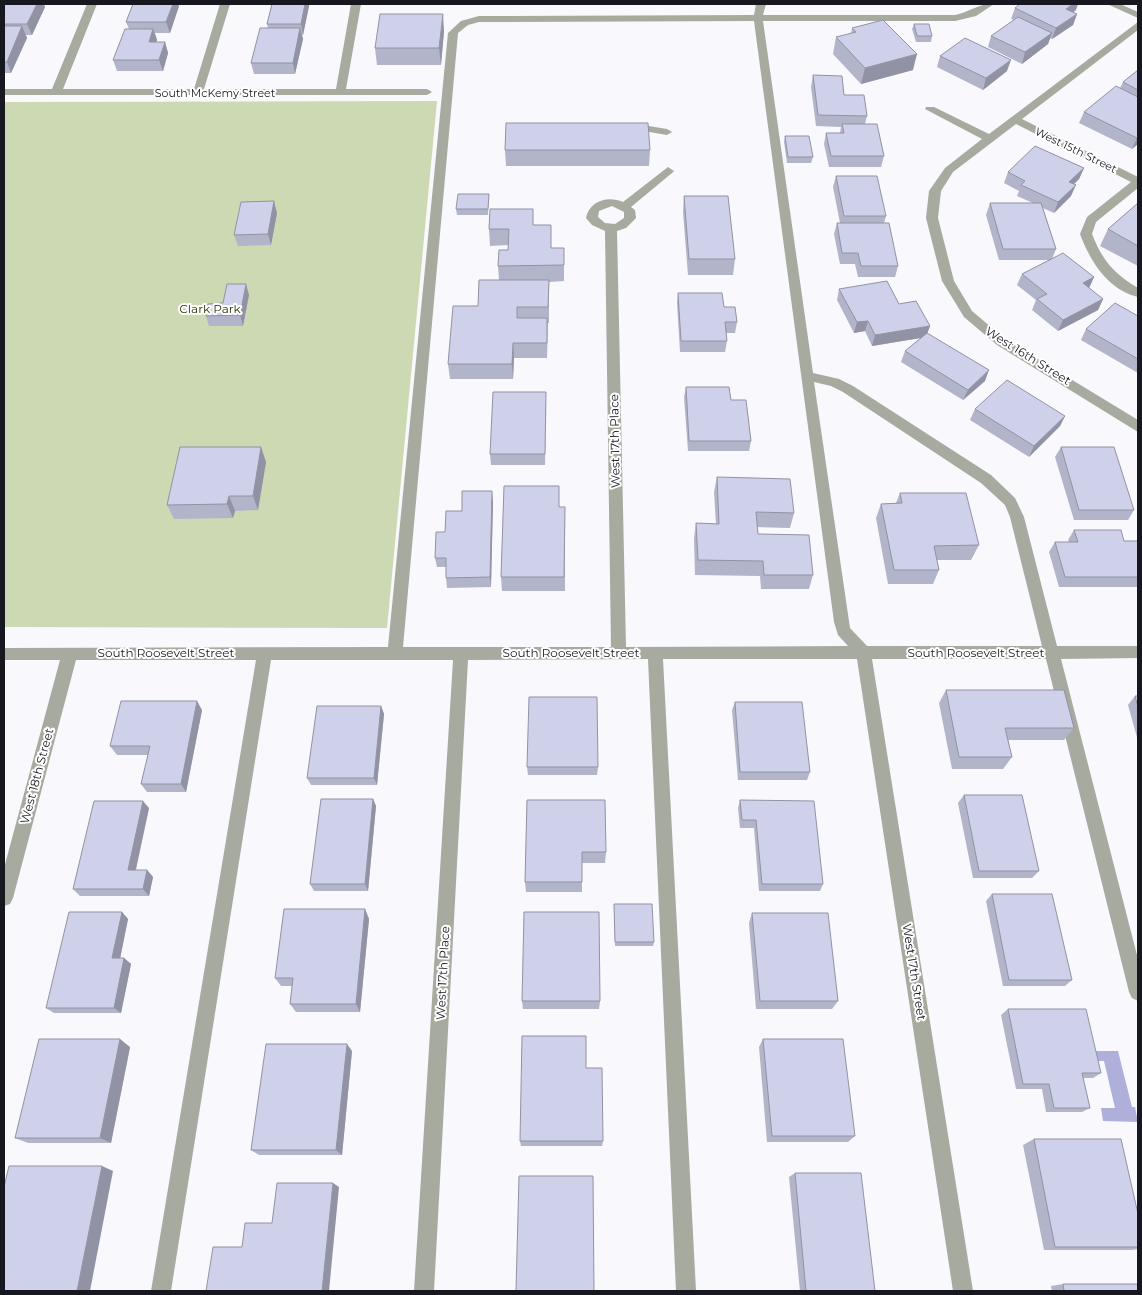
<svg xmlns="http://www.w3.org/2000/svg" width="1142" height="1295" font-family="Montserrat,sans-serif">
<rect width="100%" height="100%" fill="#f8f8fd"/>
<polygon fill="#ccd9b2" points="437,101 387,628 4,627 4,102"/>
<polygon fill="#aeb0da" points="1091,1051 1118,1051 1132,1107 1135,1107 1138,1122 1103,1121 1101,1108 1115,1108 1104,1061 1093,1061"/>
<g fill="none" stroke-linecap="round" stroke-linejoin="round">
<g fill="#a6aa9f" fill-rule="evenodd">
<polygon points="87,4 97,4 63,89 194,89 220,4 230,4 204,89 336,89 351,4 361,4 346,89 427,89 432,92 427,95 4,95 4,89 52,89"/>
<path d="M756,4H766L763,15H955C969,12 980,3 994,4L976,16L955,21H763L813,373L839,379L853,386L991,475L1015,498L1024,517L1057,646H1138V658L1061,659L1138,959V1001L1132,998L1129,992L1046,659H872L973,1291H953L857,659H663L696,1291H676L648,659L468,660L434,1291H414L453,660H271L171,1291H151L256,660H76L13,898L10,904L4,906V868L60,660H4V648L388,647L448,33L461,21L479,16L754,15ZM754,21L834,622L838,635L848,646L626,647L617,231L626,228L636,218L635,210L631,207L672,173L674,171L668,167L623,202C608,195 589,201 586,218L592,225L605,231L611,647H403L458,33L468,25L479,22ZM612,206L624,212V218L615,224L605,223L598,217L599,211ZM814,382L831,386L843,392L981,483L1005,505L1010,517L1042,646H867L850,628Z"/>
<polygon points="1107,4 1120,4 1138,12 1138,18"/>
<path d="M1138,22V30L1022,119L1138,177V188L1096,222L1092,234C1102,260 1114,274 1138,288V297C1108,290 1090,261 1080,234L1087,217L1131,182L1016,124L953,172L941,191L938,218L954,281L972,311L1005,339L1138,420V432L997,345L964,317L942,281L926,218L929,191L945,168L982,139L925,109L926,107H934L989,134Z"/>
<polygon points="630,123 667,129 672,132 667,135 626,128 625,126"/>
</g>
</g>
<g fill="#b2b4c9">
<polygon points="272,4 309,4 309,6 303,35 302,35 303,39 295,74 254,74 251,63 268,28 267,24"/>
<rect x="649" y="4" width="36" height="1"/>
<polygon points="4,5 45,7 32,35 26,35 27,38 11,73 4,73"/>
<polygon points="179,6 170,33 155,33 157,40 156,42 165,42 168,53 163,71 117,71 113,60 129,29 126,22"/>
<polygon points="1015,8 1076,10 1073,12 1077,14 1073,25 1052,39 1050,38 1048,44 1022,64 988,47 991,36 1014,20 1011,19"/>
<polygon points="914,24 932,36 931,42 916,42 912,29"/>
<polygon points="852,28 913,70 861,84 833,54 836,37 851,34"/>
<polygon points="444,31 441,65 377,65 375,48"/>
<polygon points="940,56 1007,71 983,90 937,67"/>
<polygon points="1138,70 1138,144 1132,149 1079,123 1084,112 1120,88 1123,82"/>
<polygon points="813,75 844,95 867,116 865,124 884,156 881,167 829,167 824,144 826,133 840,133 841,127 816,126 811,87"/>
<polygon points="785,136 813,157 811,163 787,163 784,142"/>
<polygon points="505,150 650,150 649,166 506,166"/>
<polygon points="1084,168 1079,179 1074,184 1071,196 1054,213 1043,208 1056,249 1052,259 1094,277 1089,288 1103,299 1098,310 1058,331 1032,310 1036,300 1017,285 1022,274 1049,260 999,260 986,215 990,203 1033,203 1017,196 1019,191 1004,183 1008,172"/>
<polygon points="836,176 886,216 884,223 898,266 895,277 858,277 855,264 840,264 834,234 837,223 840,223 833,187"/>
<polygon points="489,194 488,215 457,215 456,209"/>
<polygon points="684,196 735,259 733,275 688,275 683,212"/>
<polygon points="1138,203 1138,266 1100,246 1108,229"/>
<polygon points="277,213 271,245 238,246 234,235"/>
<polygon points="534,225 551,248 564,248 564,281 549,282 549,323 548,323 547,358 514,358 513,379 450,379 448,364 478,306 499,280 498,266 508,250 508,245 490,246 489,229"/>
<polygon points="839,289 899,304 930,326 927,333 985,381 963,400 901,362 905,351 921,338 872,346 865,331 854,333 837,300"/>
<polygon points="678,293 724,307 737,322 735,333 726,333 727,341 725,352 680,352 677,303"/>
<polygon points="249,295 243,326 209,326 206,316 223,303"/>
<polygon points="1138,316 1138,373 1081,340 1086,329"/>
<polygon points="686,387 731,400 751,441 749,451 688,451 684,397"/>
<polygon points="546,402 545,465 491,465 490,454"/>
<polygon points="975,409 1065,416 1060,426 1029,457 970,420"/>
<polygon points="1061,447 1134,510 1128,520 1074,520 1055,457"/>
<polygon points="266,462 258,510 235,511 233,518 174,519 167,505"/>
<polygon points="717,477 794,513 790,528 757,527 758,534 813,575 809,589 761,589 760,576 695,575 694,538 696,523 716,524 714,492"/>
<polygon points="900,493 979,545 971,560 937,560 939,570 933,584 888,584 876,518 881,504 896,503"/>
<polygon points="493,501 491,587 447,588 446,578 446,567 437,567 435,558 445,532 462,511"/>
<polygon points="559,507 565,507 565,591 502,591 501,577"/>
<polygon points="1074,530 1124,541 1138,541 1138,587 1059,587 1049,552 1055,542 1069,542 1068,540"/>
<polygon points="946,690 1074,728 1064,740 1008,740 1012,757 1003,769 952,769 939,703"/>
<polygon points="1135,696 1138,696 1138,741 1128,705"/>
<polygon points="735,702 810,772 807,780 738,780 732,710"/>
<polygon points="381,706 384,714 377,785 311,785 307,778"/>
<polygon points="202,710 186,792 147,792 141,784 148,755 117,755 110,746"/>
<polygon points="527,767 598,767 597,775 528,775"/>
<polygon points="964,795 1039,871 1032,878 973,878 958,803"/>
<polygon points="373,799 376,806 368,891 314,891 310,884"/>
<polygon points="527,800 606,852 605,863 582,863 582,892 526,892 525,882"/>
<polygon points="740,800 823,884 820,891 759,891 754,828 740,828 738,808"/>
<polygon points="149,808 136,870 147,870 153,877 149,896 80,896 73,889"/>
<polygon points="992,894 1072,980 1065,986 1003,986 986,901"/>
<polygon points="614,904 654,942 653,946 615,946"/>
<polygon points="365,909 369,919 360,1012 296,1012 290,1004 292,986 281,986 275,978"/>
<polygon points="122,912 128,919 120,958 124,958 131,964 121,1013 54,1013 46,1008"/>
<polygon points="752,913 838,1001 832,1009 756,1009 749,923"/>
<polygon points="522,1001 600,1001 599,1009 523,1009"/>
<polygon points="1008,1009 1101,1073 1093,1078 1083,1078 1090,1108 1082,1112 1046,1112 1042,1089 1016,1089 1001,1015"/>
<polygon points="763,1039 855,1136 848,1142 767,1142 759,1047"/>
<polygon points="130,1047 111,1143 28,1143 15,1138"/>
<polygon points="352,1051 342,1155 259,1155 251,1150"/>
<polygon points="586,1068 603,1141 602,1146 521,1146 520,1141"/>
<polygon points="1034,1139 1138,1214 1138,1249 1132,1250 1044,1250 1023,1145"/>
<polygon points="795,1173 875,1291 800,1291 789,1177"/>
<polygon points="1063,1284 1138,1291 1052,1291 1051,1286"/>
</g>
<g fill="#9192a4">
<polygon points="37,4 44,4 45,7 32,35 27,24"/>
<polygon points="173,4 178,4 179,6 170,33 166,22"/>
<polygon points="305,4 309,4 309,6 303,35 301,24"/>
<polygon points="1073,4 1078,4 1076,10 1062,20 1066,9"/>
<polygon points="443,14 444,31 441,65 439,48"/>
<polygon points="1077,14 1073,25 1052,39 1056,28"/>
<polygon points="22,26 27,38 11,73 7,62"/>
<polygon points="300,28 303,39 295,74 293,63"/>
<polygon points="153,29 157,40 152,53 149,42"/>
<polygon points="1052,33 1048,44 1022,64 1025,52"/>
<polygon points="165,42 168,53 163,71 159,60"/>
<polygon points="917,54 913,70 861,84 865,68"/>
<polygon points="1011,60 1007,71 983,90 986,78"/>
<polygon points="1138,137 1138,144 1132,149 1137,138"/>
<polygon points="1084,168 1079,179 1064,194 1069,182"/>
<polygon points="1076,185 1071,196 1054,213 1058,202"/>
<polygon points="274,201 277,213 271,245 268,234"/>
<polygon points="1094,277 1089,288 1083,283"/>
<polygon points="246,284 249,295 243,326 240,315"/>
<polygon points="1103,299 1098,310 1058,331 1063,320"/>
<polygon points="868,321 865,331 854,333 857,322"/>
<polygon points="930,326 926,337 872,346 875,335"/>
<polygon points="513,343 514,358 513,379 512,364"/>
<polygon points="989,370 985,381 963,400 968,390"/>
<polygon points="1065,416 1060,426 1029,457 1034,446"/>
<polygon points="261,447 266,462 258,510 253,496"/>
<polygon points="492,491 493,501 491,587 490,577"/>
<polygon points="229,496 235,511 233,518 227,504"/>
<polygon points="197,701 202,710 186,792 181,784"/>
<polygon points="381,706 384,714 377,785 374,778"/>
<polygon points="373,799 376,806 368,891 365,884"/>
<polygon points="143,801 149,808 134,877 128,870"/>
<polygon points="147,870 153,877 149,896 143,889"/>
<polygon points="365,909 369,919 360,1012 356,1004"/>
<polygon points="122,912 128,919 119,964 112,958"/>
<polygon points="124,958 131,964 121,1013 114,1008"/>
<polygon points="120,1039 130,1047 111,1143 100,1138"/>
<polygon points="347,1044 352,1051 342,1155 336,1150"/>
<polygon points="102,1166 113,1171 90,1291 77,1291"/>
<polygon points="333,1183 339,1187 329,1291 322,1291"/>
</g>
<g fill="#cfd1ea" stroke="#9192a4">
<polygon points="5,4 37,4 27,24 4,24 4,5"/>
<polygon points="133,4 173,4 166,22 126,22"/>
<polygon points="272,4 305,4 301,24 267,24"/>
<polygon points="1020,4 1073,4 1066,9 1077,14 1056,28 1015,8"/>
<polygon points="380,14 443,14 439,48 375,48"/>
<polygon points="1018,17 1052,33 1025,52 991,36"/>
<polygon points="883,20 917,54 865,68 836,37 856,32 852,28"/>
<polygon points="914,24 929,24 932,36 917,36"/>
<polygon points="4,26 22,26 7,62 4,62"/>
<polygon points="260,28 300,28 293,63 251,63"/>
<polygon points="125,29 153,29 149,42 165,42 159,60 113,60"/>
<polygon points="965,38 1011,60 986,78 940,56"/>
<polygon points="1138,70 1138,90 1123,82"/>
<polygon points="813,75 842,76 844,95 864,95 867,116 818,115"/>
<polygon points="1116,86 1138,97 1138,137 1137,138 1084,112"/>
<polygon points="506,123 648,123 650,150 505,150"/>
<polygon points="842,124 877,124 884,156 831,156 826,133 844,133"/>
<polygon points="785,136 809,136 813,157 788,157"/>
<polygon points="1035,146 1084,168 1069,182 1076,185 1058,202 1021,185 1025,181 1008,172"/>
<polygon points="836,176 877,176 886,216 844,216"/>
<polygon points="458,194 489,194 488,209 456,209"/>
<polygon points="684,196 728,196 735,259 689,259"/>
<polygon points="274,201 268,234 234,235 241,202"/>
<polygon points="990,203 1041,203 1056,249 1003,249"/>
<polygon points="1138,203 1138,246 1108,229"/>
<polygon points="490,209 533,209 533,225 551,225 551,248 564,248 564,265 498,266 499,250 508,250 509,229 489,229"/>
<polygon points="837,223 889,223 898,266 861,266 858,253 842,253"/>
<polygon points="1063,253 1094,277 1083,283 1103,299 1063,320 1037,299 1047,294 1022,274"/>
<polygon points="479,280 549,280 548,307 517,307 517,318 547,318 547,343 513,343 512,364 448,364 453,306 478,306"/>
<polygon points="887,281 899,304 916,301 930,326 875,335 868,321 857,322 839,289"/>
<polygon points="227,284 246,284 240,315 206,316 208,304 223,303"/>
<polygon points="678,293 722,293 724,307 735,307 737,322 725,322 727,341 681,341"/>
<polygon points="1115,303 1138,316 1138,359 1086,329"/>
<polygon points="927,333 989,370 968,390 905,351"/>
<polygon points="1007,380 1065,416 1034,446 975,409"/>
<polygon points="686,387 729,387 731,400 746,400 751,441 689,441"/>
<polygon points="493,392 546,392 545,454 490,454"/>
<polygon points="180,447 261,447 253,496 229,496 227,504 167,505"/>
<polygon points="1061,447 1114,447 1134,510 1079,510"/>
<polygon points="717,477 790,479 794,513 756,512 758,534 809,535 813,575 764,575 763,561 698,560 696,523 719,524"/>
<polygon points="504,486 559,486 559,507 565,507 564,577 501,577"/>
<polygon points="462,491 492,491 490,577 446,578 446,558 435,558 436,532 445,532 446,511 462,511"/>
<polygon points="900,493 966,493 979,545 934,546 939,570 894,570 881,504 902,503"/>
<polygon points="1074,530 1121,530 1124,541 1138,541 1138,577 1065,577 1055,542 1078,542"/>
<polygon points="946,690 1064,690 1074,728 1005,728 1012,757 959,757"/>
<polygon points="1135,696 1138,696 1138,707"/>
<polygon points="529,697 597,697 598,767 527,767"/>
<polygon points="121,701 197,701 181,784 141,784 150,746 110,746"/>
<polygon points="735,702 802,702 810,772 740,772"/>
<polygon points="317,706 381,706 374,778 307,778"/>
<polygon points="964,795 1022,795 1039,871 979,871"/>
<polygon points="321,799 373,799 365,884 310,884"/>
<polygon points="527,800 605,800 606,852 582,852 582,882 525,882"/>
<polygon points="740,800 814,801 823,884 762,884 756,820 742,820"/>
<polygon points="94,801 143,801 128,870 147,870 143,889 73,889"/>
<polygon points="992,894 1052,894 1072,980 1009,980"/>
<polygon points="614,904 652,904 654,942 615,942"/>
<polygon points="284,909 365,909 356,1004 290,1004 293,978 275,978"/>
<polygon points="69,912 122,912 112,958 124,958 114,1008 46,1008"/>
<polygon points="524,912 599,912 600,1001 522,1001"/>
<polygon points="752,913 828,913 838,1001 760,1001"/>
<polygon points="1008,1009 1086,1009 1101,1073 1082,1073 1090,1108 1054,1108 1049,1084 1023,1084"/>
<polygon points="522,1036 586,1036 586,1068 602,1068 603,1141 520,1141"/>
<polygon points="39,1039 120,1039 100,1138 15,1138"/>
<polygon points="763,1039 843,1039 855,1136 772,1136"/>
<polygon points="266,1044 347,1044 336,1150 251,1150"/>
<polygon points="1034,1139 1121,1139 1138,1214 1138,1247 1055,1247"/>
<polygon points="9,1166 102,1166 77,1291 4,1291 4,1187"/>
<polygon points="795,1173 861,1173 875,1291 806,1291"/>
<polygon points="519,1176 593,1176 594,1291 516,1291"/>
<polygon points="277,1183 333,1183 322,1291 206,1291 213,1247 242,1247 245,1223 272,1223"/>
<polygon points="1063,1284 1138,1284 1138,1291 1064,1291"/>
</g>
<g text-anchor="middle" stroke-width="4" stroke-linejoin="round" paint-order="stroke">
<g font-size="11" fill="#171720" stroke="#fff">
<text x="215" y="97">South McKemy Street</text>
<text transform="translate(1076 150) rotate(26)" y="4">West 15th Street</text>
</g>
<g font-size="12" fill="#293504" stroke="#fff">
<text x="210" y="313">Clark Park</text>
</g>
<g font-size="12" fill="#171720" stroke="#fff">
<text transform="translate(1028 356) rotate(32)" y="4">West 16th Street</text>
<text transform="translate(615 441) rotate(-91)" y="4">West 17th Place</text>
<text x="166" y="657">South Roosevelt Street</text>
<text x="571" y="657">South Roosevelt Street</text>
<text x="976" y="657">South Roosevelt Street</text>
<text transform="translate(37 776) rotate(-75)" y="4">West 18th Street</text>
<text transform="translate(914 972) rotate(81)" y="4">West 17th Street</text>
<text transform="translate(443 973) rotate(-87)" y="4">West 17th Place</text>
</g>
</g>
<rect width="1142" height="1295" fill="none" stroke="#171720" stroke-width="10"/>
</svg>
